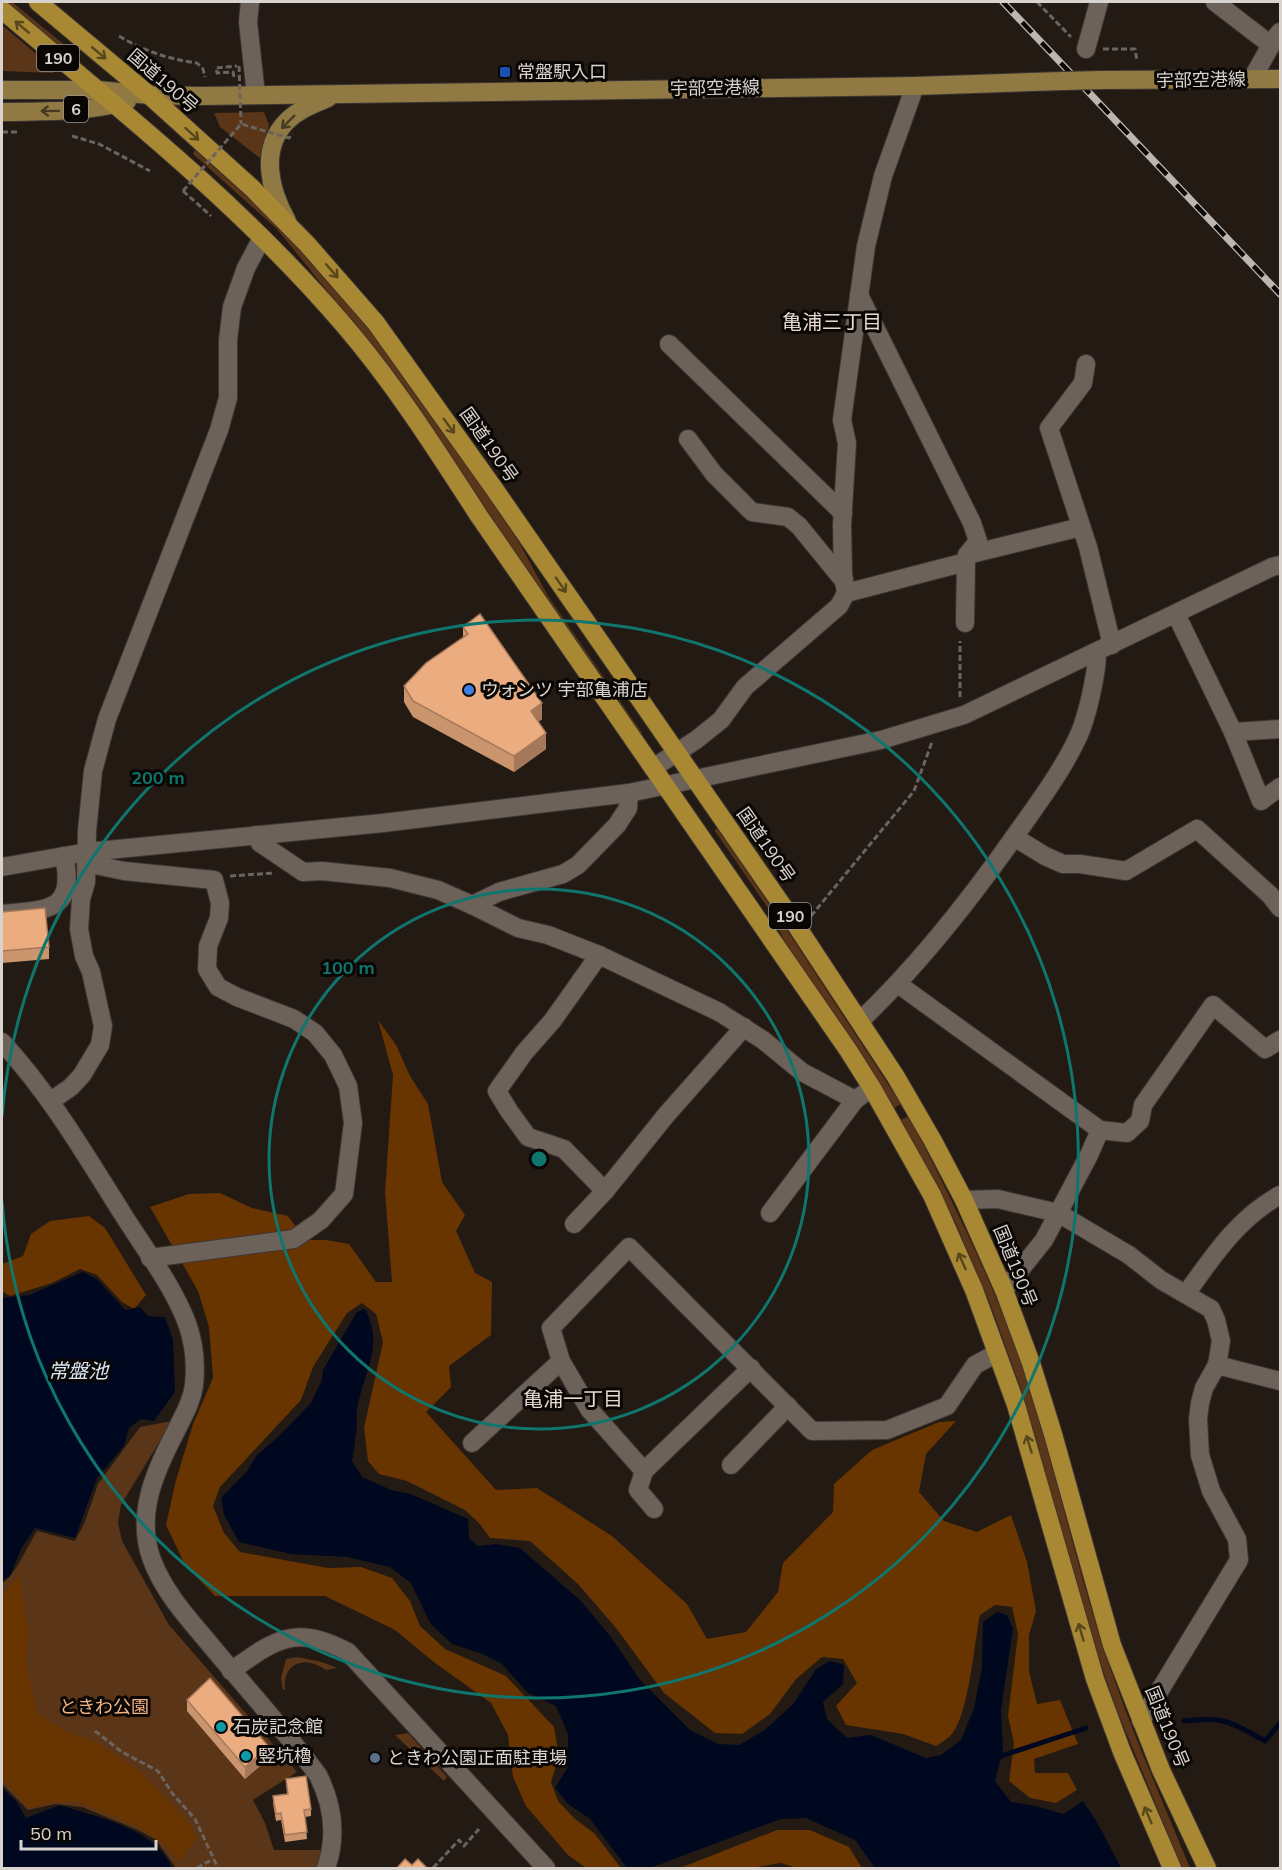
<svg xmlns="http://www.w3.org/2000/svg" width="1282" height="1870" font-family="Mulish,'Noto Sans JP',sans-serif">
<rect width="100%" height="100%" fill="#231a14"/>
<g fill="#5a3518">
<polygon points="4,2 12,2 72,51 69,55"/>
<polygon points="2,25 54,69 53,73 2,71"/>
<polygon points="264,112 269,125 260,158 220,127 214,113"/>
<polygon points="195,150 279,226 318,267 376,338 435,417 520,544 548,596 642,733 639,735 428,423 371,345 277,229 193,154"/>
<polygon points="717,828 787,930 901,1104 894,1108 784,940 768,908 715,831"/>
<path d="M909,1116C954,1205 1000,1294 1030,1390C1055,1469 1073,1551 1098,1631C1123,1712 1158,1790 1190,1868H1182L1116,1708L1089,1630L1022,1392L991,1306L956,1224L901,1120Z"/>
<path d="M172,1421L121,1505L118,1523L122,1541L169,1625L297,1772L253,1800L265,1823L274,1850H321L316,1868H176L156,1840L138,1830L82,1807L55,1804L28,1810L2,1784V1584C18,1571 26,1548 37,1531L75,1541L84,1524L98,1484L140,1427Z"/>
<path d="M297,1657L322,1662L337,1668L326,1670C306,1656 283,1661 285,1689L283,1690L281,1678L286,1659Z"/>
<polygon points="408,1733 447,1777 444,1781 395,1735"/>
</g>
<g fill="#683400">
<path d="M378,1020L396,1045L410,1076L428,1104L442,1182L465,1215L456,1231L475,1273L492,1282L491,1335L449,1366L451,1387L426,1412L496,1490L537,1488L612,1536L687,1604L707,1639L746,1632L778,1592L783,1563L833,1512L834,1484L872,1450L939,1422L956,1421L926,1454L919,1492L944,1521L977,1532L1011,1515L1027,1562L1036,1611L1029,1635V1671L1037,1704L1060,1700L1078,1744L1034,1759L1035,1773H1068L1077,1790L1056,1803L1030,1798L1009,1781L1014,1743L1008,1716L1018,1634L1012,1607L995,1605L980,1615C974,1643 969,1716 951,1735C947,1739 941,1743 936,1746L903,1734L846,1725L836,1706L857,1683L843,1659L822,1657L796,1679L770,1714L742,1734L715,1733L664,1693L616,1628L578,1584L530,1541L490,1538L479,1523L465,1510L407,1481L379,1474L368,1461L364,1428L383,1342L376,1314L362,1303L347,1313L313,1367L301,1400L220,1487L213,1506L224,1533L240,1552L328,1568L361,1567L392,1578L410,1601L420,1626L445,1649L506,1676L554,1727L559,1757L551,1782L558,1801L575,1819L594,1833L621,1868H586L568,1855L526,1806L513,1777L508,1735L491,1703L435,1663L395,1630L325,1596H215L185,1565L166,1525L176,1480L193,1424L213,1378L209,1327L198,1291L150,1207L189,1194L220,1193L252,1208L288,1216L306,1240H326L349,1244L376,1282H392L385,1192L393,1075Z"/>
<polygon points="89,1216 105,1228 146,1295 134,1309 122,1302 97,1275 80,1269 52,1283 10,1296 2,1291 2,1264 23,1256 31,1234 50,1221"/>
<polygon points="19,1576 28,1630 26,1664 38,1714 69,1733 95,1741 141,1772 188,1822 197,1837 180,1861 167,1846 139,1827 78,1802 54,1802 29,1808 2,1778 2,1595"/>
<polygon points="777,1830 810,1830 849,1847 862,1868 797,1868 781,1863 751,1868 680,1868"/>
</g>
<g fill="#00081f">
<polygon points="83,1272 98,1280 125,1310 140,1307 148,1316 165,1317 173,1340 175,1392 154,1421 141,1419 129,1428 124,1446 97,1478 75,1538 35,1528 21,1549 10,1576 2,1581 2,1298 29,1295"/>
<path d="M365,1309C385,1346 363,1373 357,1409C356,1414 357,1419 357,1424C356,1436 354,1449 352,1461L362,1477L391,1490L411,1494L468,1519L469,1538L478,1546L496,1544L520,1548L580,1600L611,1637L640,1680L690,1730L718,1744L739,1745L765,1730L794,1703L816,1669L830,1661L844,1665L843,1684L823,1702L827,1719L847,1738L871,1735L926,1758L941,1755L961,1740L974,1708L982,1667L983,1622L997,1612L1007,1615L1013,1628L1001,1710L1003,1750L995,1781L1011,1802L1031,1805L1064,1814L1083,1801L1097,1822L1121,1868H875L855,1840L806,1818L781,1819L650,1868H627L590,1819L568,1804L555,1788L568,1767V1734L556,1706L528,1693L502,1664L480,1653L452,1644L430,1623L411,1583L390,1567L347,1557L291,1554L239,1542L224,1515L221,1498L247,1471L256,1456L277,1438L311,1403L322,1380L323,1370L357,1312Z"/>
<path d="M2,1788L16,1801L26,1818L60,1805C97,1817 157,1829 172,1868H2Z"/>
</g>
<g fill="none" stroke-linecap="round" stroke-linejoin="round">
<g stroke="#00081f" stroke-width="5">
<path d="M1184,1721C1223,1716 1232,1722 1265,1741L1280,1723"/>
<polyline points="995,1758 1086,1728"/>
</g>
<g stroke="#3d3633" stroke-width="20">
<g id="minor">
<polyline points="250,2 248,22 256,95"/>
<polyline points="1215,2 1271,45"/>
<polyline points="1086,49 1099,2"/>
<polyline points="1252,79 1275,38 1280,32"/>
<polyline points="669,344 843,513"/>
<polyline points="1086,364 1083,383 1049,428 1088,547 1112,645"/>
<polyline points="688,439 714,474 752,512 788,517 799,526 844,581"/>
<polyline points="967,555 1081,527"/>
<polyline points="846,593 966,562 967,555 978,541 972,523 859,295"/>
<polyline points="1176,614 1233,732 1261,801 1280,787"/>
<polyline points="965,623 966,562"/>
<polyline points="1233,732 1280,729"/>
<polyline points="653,768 696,740 721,720 745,687 839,606 846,593 843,574 842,525 847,443 842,420 866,246 883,176 915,86"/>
<polyline points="256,835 260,843 303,872 322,871 390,878 438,890 472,905 518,928 548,935 599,955 719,1012 763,1040 802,1072 855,1100 872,1088"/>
<polyline points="1014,837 1045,856 1063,864 1080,864 1126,871 1197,829 1270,895 1280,908"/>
<polyline points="86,863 124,871 214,880 220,903 219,918 208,946 207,969 218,987 237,997 294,1019 315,1033 333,1055 348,1086 353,1123 344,1194 321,1220 294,1239 150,1258"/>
<polyline points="2,867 87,852 383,823 629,793 881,740 964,715 1272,567 1280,565"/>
<polyline points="472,905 499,892 563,874 578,865 617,825 628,808 629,793"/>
<path d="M2,914C47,909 76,913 64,856"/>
<polyline points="599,955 553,1020 524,1053 497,1091 509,1111 528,1137 564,1149 605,1191"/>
<polyline points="898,984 1100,1130 1127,1133 1140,1121 1143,1105 1213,1005 1265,1049 1280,1040"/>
<path d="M860,1021C919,965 970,900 1017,833C1039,802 1062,771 1078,737C1087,718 1097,673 1097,653"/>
<path d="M2,1042C51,1095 86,1156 124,1216C146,1251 174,1287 188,1326C194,1344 196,1366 194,1385C192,1402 183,1416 176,1431C155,1471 135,1515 152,1560C164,1592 187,1617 208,1642C245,1687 284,1729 318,1775C333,1805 337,1837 326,1868"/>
<polyline points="51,1101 71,1087 82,1075 100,1045 103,1026 91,972 84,956 79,929 81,899 86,882 87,831 93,771 107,719 219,430 228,398 228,340 232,307 246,268 262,238"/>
<polyline points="964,1200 998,1199 1058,1213 1129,1255 1161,1280 1211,1309 1216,1320 1221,1341 1217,1365 1280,1381"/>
<polyline points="770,1213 855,1100"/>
<polyline points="574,1224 605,1191 667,1114 744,1027"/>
<polyline points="1004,1290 1044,1240 1089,1155 1100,1130"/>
<path d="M1186,1294C1213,1256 1238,1218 1280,1195"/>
<polyline points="751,1368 644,1471 589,1409 561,1361 551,1328 629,1247 812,1431 887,1430 947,1406 975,1365 997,1353"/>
<polyline points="472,1443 561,1361"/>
<polyline points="731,1465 788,1406"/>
<polyline points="644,1471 638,1490 654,1509"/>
<path d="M231,1671C276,1639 295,1624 348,1652L546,1868"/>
<polyline points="1141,1721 1239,1560 1237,1539 1211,1491 1200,1455 1198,1419 1200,1403 1204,1388 1217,1365"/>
</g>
</g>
<g stroke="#3d3633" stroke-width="20">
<g id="major">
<polyline points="1101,80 1280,79"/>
<polyline points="2,90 98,90 149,95 200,96 915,86 1063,81"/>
<path d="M2,112C43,111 87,113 127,101"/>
<path d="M287,221C270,191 259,149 287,121C299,109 314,104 328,98"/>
</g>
</g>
<g stroke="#3d3633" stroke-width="20">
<g id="highway">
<polyline points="38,2 149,95 252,188 307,244 376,323 493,487 798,928 896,1077 933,1141 964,1200 1004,1290 1031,1363 1053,1434 1112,1645 1161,1770 1207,1868"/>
<path d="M2,10C120,109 242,206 343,324C394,383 437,451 479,516L848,1050L872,1088L932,1195L974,1290L1016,1405L1095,1679L1122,1752L1172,1868"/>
</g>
</g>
<g stroke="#6b645e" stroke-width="3" stroke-dasharray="6 3" stroke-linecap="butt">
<polyline points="1037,2 1071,37"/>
<path d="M119,36C144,51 168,59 197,63L203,69L205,77"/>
<polyline points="1103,49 1135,49 1137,61"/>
<polyline points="234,77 233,72 217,73 216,68 237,66"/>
<polyline points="2,132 19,132"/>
<polyline points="72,136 99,144 150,171"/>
<polyline points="183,191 211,216"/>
<polyline points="960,697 960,641"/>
<polyline points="230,876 274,873"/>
<polyline points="811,916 914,791 932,742"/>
<polyline points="95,1731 122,1752 158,1771 172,1793 195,1819 218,1868"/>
<polyline points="197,1868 213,1859"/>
<polyline points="433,1868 459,1840 464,1846 479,1829"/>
</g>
<use href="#minor" stroke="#6c625a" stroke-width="18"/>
<use href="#major" stroke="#907943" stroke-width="18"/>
<use href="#highway" stroke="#a88833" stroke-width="18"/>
<g stroke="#bcb6b2" stroke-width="7">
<polyline id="rail" points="1003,2 1280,294"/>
</g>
<use href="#rail" stroke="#090604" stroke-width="4.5" stroke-dasharray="14" stroke-linecap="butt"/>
<g stroke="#3d3633" stroke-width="20" stroke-linecap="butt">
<polyline id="major-bridge" points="1063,81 1101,80"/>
</g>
<g stroke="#6b645e" stroke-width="3" stroke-dasharray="6 3" stroke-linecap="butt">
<polyline points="239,66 241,124"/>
<polyline points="183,191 241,124 289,138 293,134"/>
</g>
<use href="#major-bridge" stroke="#907943" stroke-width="18"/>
</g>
<g fill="#ca946d">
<polygon points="463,627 542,719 538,722 546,749 514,772 413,717 404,702 404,686 463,638"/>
<polygon points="2,912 49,947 49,959 2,963"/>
<polygon points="187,1700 269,1758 245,1779 187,1711"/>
<polygon points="286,1779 311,1809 311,1816 305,1817 307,1839 285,1842 281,1820 276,1821 273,1803 273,1796 287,1794"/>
</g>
<g fill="#a47859">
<polygon points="542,703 542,719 531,727 531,711"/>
<polygon points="546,733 546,749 514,772 514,756"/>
<polygon points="269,1747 269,1758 245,1779 245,1767"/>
</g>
<g fill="#ebac7f" stroke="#a47859" stroke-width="1.5">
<polygon points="480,614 542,703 531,711 546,733 514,756 413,701 404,686 426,663 468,634 463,627"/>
<polygon points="45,908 49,947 2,951 2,912"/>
<polygon points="210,1678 269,1747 245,1767 187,1700"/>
<polygon points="306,1776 311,1809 304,1810 307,1832 285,1835 281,1813 276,1814 273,1796 288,1794 286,1779"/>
<polygon points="405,1859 412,1865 418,1859 428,1869 396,1869"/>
</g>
<defs><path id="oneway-shaft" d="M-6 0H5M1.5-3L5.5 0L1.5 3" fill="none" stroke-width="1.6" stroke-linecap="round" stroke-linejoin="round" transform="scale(1.5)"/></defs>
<g stroke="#58471c">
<use href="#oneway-shaft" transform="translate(22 27) rotate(-140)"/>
<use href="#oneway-shaft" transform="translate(99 53) rotate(40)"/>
<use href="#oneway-shaft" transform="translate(192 134) rotate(42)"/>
<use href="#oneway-shaft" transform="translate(332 271) rotate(49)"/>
<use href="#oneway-shaft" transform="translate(449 426) rotate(54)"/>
<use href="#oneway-shaft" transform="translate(561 585) rotate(55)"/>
<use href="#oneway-shaft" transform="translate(962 1261) rotate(-114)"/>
<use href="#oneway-shaft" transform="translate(1029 1444) rotate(-107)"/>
<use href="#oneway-shaft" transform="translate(1081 1632) rotate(-106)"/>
<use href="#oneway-shaft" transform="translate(1148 1815) rotate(-113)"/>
</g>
<g stroke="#463a20">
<use href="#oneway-shaft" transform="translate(50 111) rotate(179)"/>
<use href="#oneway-shaft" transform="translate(288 122) rotate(135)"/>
</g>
<g fill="none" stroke="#0f766e" stroke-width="3">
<circle cx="539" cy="1159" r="270"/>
<path d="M2 1117A539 539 0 1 1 2 1201"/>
</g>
<rect fill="#1a4fb4" stroke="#090604" stroke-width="2" x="499" y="66" width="12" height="12" rx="3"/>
<circle fill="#3f7fe0" stroke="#090604" stroke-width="2" cx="469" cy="690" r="6"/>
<g fill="#0f9aa8" stroke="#090604" stroke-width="2">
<circle cx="221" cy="1727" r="6"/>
<circle cx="246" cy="1756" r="6"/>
</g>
<circle fill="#5c6f8a" stroke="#090604" stroke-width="2" cx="375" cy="1758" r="6"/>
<g text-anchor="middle" stroke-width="6" stroke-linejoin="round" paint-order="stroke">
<g fill="#090604" stroke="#9b9692" stroke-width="1.5">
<rect x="37" y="45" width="42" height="26" rx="4.5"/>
<rect x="64" y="96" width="24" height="26" rx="4.5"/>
<rect x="769" y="903" width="42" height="26" rx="4.5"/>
</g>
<g font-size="16" font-weight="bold" fill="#d9d3cf">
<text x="58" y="64">190</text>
<text x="76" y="115">6</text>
<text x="790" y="922">190</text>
</g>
<g font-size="18" fill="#d9d3cf" stroke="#090604" text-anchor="start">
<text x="517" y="78">常盤駅入口</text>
<text x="481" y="696">ウォンツ 宇部亀浦店</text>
<text x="233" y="1733">石炭記念館</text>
<text x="258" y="1762">竪坑櫓</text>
<text x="387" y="1764">ときわ公園正面駐車場</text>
</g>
<g font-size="18" fill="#d9d3cf" stroke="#090604">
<text transform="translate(1201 80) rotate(-1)" y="6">宇部空港線</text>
<text transform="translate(163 81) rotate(41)" y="6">国道190号</text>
<text transform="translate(715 88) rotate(-1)" y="6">宇部空港線</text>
<text transform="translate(489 445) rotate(55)" y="6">国道190号</text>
<text transform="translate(766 845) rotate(55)" y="6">国道190号</text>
<text transform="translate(1015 1266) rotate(68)" y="6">国道190号</text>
<text transform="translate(1167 1727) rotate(68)" y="6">国道190号</text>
</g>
<g font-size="18" fill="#f5b382" stroke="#090604">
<text x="104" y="1713">ときわ公園</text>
</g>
<g font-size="20" fill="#e5d9d1" stroke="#090604">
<text x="832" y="329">亀浦三丁目</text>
<text x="573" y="1406">亀浦一丁目</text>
</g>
<g font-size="20" font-style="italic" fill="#d8e5f4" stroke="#090604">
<text x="78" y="1378">常盤池</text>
</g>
</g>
<circle cx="539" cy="1159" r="9" fill="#0f766e" stroke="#090604" stroke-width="3"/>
<g font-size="18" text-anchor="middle" font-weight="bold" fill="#0f766e" stroke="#090604" stroke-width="6" stroke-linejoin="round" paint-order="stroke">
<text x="158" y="784">200 m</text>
<text x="348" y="974">100 m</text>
</g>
<rect width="1282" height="1870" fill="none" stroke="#d9d3cf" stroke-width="6"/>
<path d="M21 1840v9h135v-9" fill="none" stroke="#d9d3cf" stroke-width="3"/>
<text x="30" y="1840" font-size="18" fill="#d9d3cf" stroke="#090604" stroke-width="4.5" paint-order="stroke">50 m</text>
</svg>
